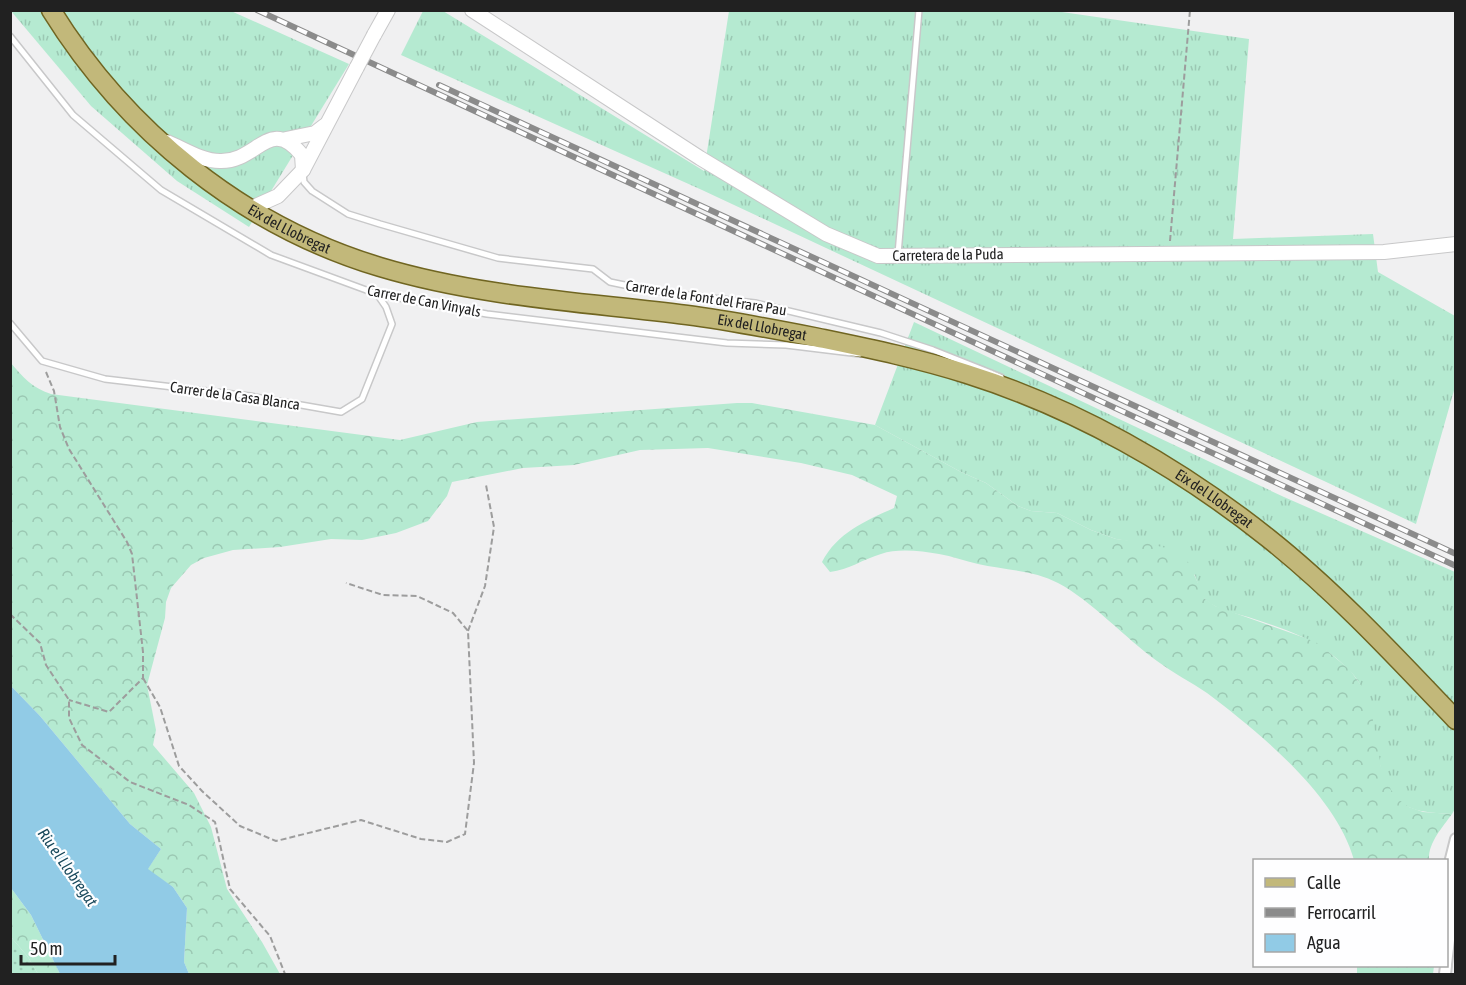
<svg xmlns="http://www.w3.org/2000/svg" width="1466" height="985" font-family="'Asap Condensed',sans-serif">
<defs>
<pattern id="grass-tufts" width="24" height="20" patternUnits="userSpaceOnUse" patternTransform="scale(1.5)"><rect width="24" height="20" fill="#b5ead1"/><path d="M3 7l-1-3M5 7V3M7 7l1-3M15 17l-1-3M17 17v-4M19 17l1-3" fill="none" stroke="#9bc8b3"/></pattern>
<pattern id="forest-crowns" width="20" height="18" patternUnits="userSpaceOnUse" patternTransform="scale(1.5)"><rect width="20" height="18" fill="#b5ead1"/><path d="M2 6a3 3 0 1 1 6 0M12 15a3 3 0 1 1 6 0" fill="none" stroke="#9bc8b3"/></pattern>
<pattern id="garden-dots" width="8" height="8" patternUnits="userSpaceOnUse" patternTransform="scale(1.5)"><rect width="8" height="8" fill="#b5ead1"/><path d="M2 2h.1M6 6h.1" fill="none" stroke="#9bc8b3" stroke-width="1.8" stroke-linecap="round"/></pattern>
</defs>
<rect width="100%" height="100%" fill="#f0f0f1"/>
<g fill="url(#grass-tufts)">
<polygon points="11,11 231,11 349,64 249,227 177,181 91,106"/>
<polygon points="423,11 443,11 704,171 729,11 1055,11 1249,39 1233,239 1373,234 1378,272 1455,316 1455,387 1416,524 702,190 401,55"/>
<path d="M914,322L1284,497L1455,572V809L1452,814C1438,813 1424,813 1411,808C1364,789 1385,707 1351,672C1321,640 1288,630 1248,617C1234,613 1217,610 1206,600C1200,594 1198,584 1195,575L1128,541L1116,539L1091,530L1057,513L1031,511L1018,506L986,483L961,472L875,425Z"/>
</g>
<g fill="url(#forest-crowns)">
<path d="M10,362C23,377 32,388 51,394L400,440L477,422L737,403H752L875,425L961,472L986,483L1018,506L1031,511L1057,513L1091,530L1116,539L1142,542L1166,548L1178,554L1189,563L1205,599L1215,606L1308,639L1319,644L1350,670L1365,691L1372,715L1381,767L1391,790L1399,800L1409,807L1423,812L1452,814C1442,828 1428,843 1429,860H1354C1336,795 1260,733 1207,693C1191,682 1173,673 1157,661C1125,638 1092,601 1058,583C1034,570 1004,570 978,564C965,561 952,556 939,554C921,551 898,548 881,554C863,559 849,570 830,572L822,562C837,533 865,521 894,508L897,496L852,475L801,463L708,448L640,450L574,465L523,468L452,482L447,496L428,521L396,533L362,540L331,539L280,547L233,550L204,558L191,565L171,588L166,602L165,618L147,685L156,730L153,745L194,793L211,827L227,889L262,942L280,974H189L184,962L187,908L173,887L147,870L161,849L130,824L40,716L11,686Z"/>
<polygon points="11,888 31,915 60,974 38,974 28,957 11,937"/>
<polygon points="1357,966 1434,966 1433,974 1357,974"/>
</g>
<polygon fill="url(#garden-dots)" points="11,937 28,957 38,974 11,974"/>
<polygon fill="#91cbe6" points="11,686 40,716 130,824 161,849 148,869 173,887 187,908 184,962 189,974 60,974 31,915 11,888"/>
<g fill="none" stroke-linecap="round" stroke-linejoin="round">
<g stroke="#c8c8c9" stroke-width="8">
<g id="service">
<polyline points="10,36 73,115 161,190 271,255 377,294 487,314 727,343 786,345 860,354"/>
<polyline points="303,174 304,182 312,191 348,214 380,224 498,258 593,269 610,282 653,291 755,303 881,333 933,350 1001,377"/>
<polyline points="898,254 919,10"/>
<polyline points="10,323 42,361 105,379 250,396 341,412 362,399 392,324 386,307 377,294"/>
</g>
</g>
<g stroke="#c8c8c9" stroke-width="14">
<g id="minor">
<polyline points="1446,964 1450,932 1450,863 1456,839"/>
<polyline points="1445,974 1446,966"/>
</g>
</g>
<g stroke="#c8c8c9" stroke-width="16">
<g id="tertiary">
<polyline points="472,10 700,158 826,234 878,256 1384,252 1456,244"/>
<polyline points="374,35 388,10"/>
<polyline points="286,139 315,133 324,126"/>
<path d="M167,142C184,149 202,161 220,161C258,162 269,115 302,155L303,170"/>
<polyline points="249,209 278,196 303,170 357,67"/>
</g>
</g>
<g stroke="#706521" stroke-width="21">
<g id="primary">
<path id="s1" d="M51,10C126,131 243,226 380,267C480,297 584,302 687,315C733,321 778,330 824,339C872,349 920,359 967,374C1075,408 1179,467 1268,538C1336,592 1396,657 1456,720"/>
</g>
</g>
<g stroke="#9d9d9d" stroke-width="2" stroke-dasharray="6 3" stroke-linecap="butt">
<polyline points="1170,241 1190,10"/>
<polyline points="46,372 54,391 60,427 69,449 127,542 132,554 143,652 143,678 109,712 69,700"/>
<polyline points="10,614 40,643 46,665 69,700 69,718 82,745 130,782 189,805 215,822 230,889 270,936 285,974"/>
<polyline points="468,631 485,586 494,527 486,485"/>
<polyline points="143,678 160,707 179,766 202,791 240,826 276,841 361,820 421,839 447,842 465,834 474,763 468,631 453,613 417,596 383,595 346,583"/>
</g>
<use href="#service" stroke="#fff" stroke-width="5"/>
<use href="#minor" stroke="#fff" stroke-width="10"/>
<use href="#tertiary" stroke="#fff" stroke-width="14"/>
<use href="#primary" stroke="#c2b87a" stroke-width="18"/>
<g stroke="#8b8b8b" stroke-width="6">
<g id="rail">
<polyline points="257,10 1456,566"/>
<polyline points="439,85 1456,554"/>
</g>
</g>
<use href="#rail" stroke="#fefeff" stroke-width="4" stroke-dasharray="11" stroke-linecap="butt"/>
<g stroke="#c8c8c9" stroke-width="16" stroke-linecap="butt">
<polyline id="tertiary-bridge" points="357,67 374,35"/>
</g>
<use href="#tertiary-bridge" stroke="#fff" stroke-width="14"/>
</g>
<g text-anchor="middle" stroke-width="4.5" stroke-linejoin="round" paint-order="stroke">
<g font-size="15" fill="#212121" stroke="#fefeff">
<text dy="5" stroke="none"><textPath href="#s1" startOffset="328">Eix del Llobregat</textPath></text>
<text transform="translate(948 255) rotate(-1)" y="5">Carretera de la Puda</text>
<text transform="translate(706 298) rotate(9)" y="5">Carrer de la Font del Frare Pau</text>
<text transform="translate(424 301) rotate(11)" y="5">Carrer de Can Vinyals</text>
<text dy="5" stroke="none"><textPath href="#s1" startOffset="814">Eix del Llobregat</textPath></text>
<text transform="translate(235 396) rotate(8)" y="5">Carrer de la Casa Blanca</text>
<text dy="5" stroke="none"><textPath href="#s1" startOffset="1302">Eix del Llobregat</textPath></text>
</g>
<g font-size="16" font-style="italic" fill="#18485b" stroke="#fefeff">
<text transform="translate(68 867) rotate(55)" y="6">Riu el Llobregat</text>
</g>
</g>
<rect width="1466" height="985" fill="none" stroke="#212121" stroke-width="24"/>
<rect x="1253" y="859" width="195" height="108" fill="#fefeff" stroke="#a6a6a6" stroke-width="1.5"/>
<rect x="1265" y="878" width="30" height="9" fill="#c2b87a" stroke="#a6a6a6" stroke-width="1.5"/>
<text x="1307" y="889" font-size="18" fill="#212121">Calle</text>
<rect x="1265" y="908" width="30" height="9" fill="#8b8b8b" stroke="#a6a6a6" stroke-width="1.5"/>
<text x="1307" y="919" font-size="18" fill="#212121">Ferrocarril</text>
<rect x="1265" y="934" width="30" height="18" fill="#91cbe6" stroke="#a6a6a6" stroke-width="1.5"/>
<text x="1307" y="949" font-size="18" fill="#212121">Agua</text>
<path d="M21 955v9h94v-9" fill="none" stroke="#212121" stroke-width="3"/>
<text x="30" y="955" font-size="18" fill="#212121" stroke="#fefeff" stroke-width="4.5" paint-order="stroke">50 m</text>
</svg>
